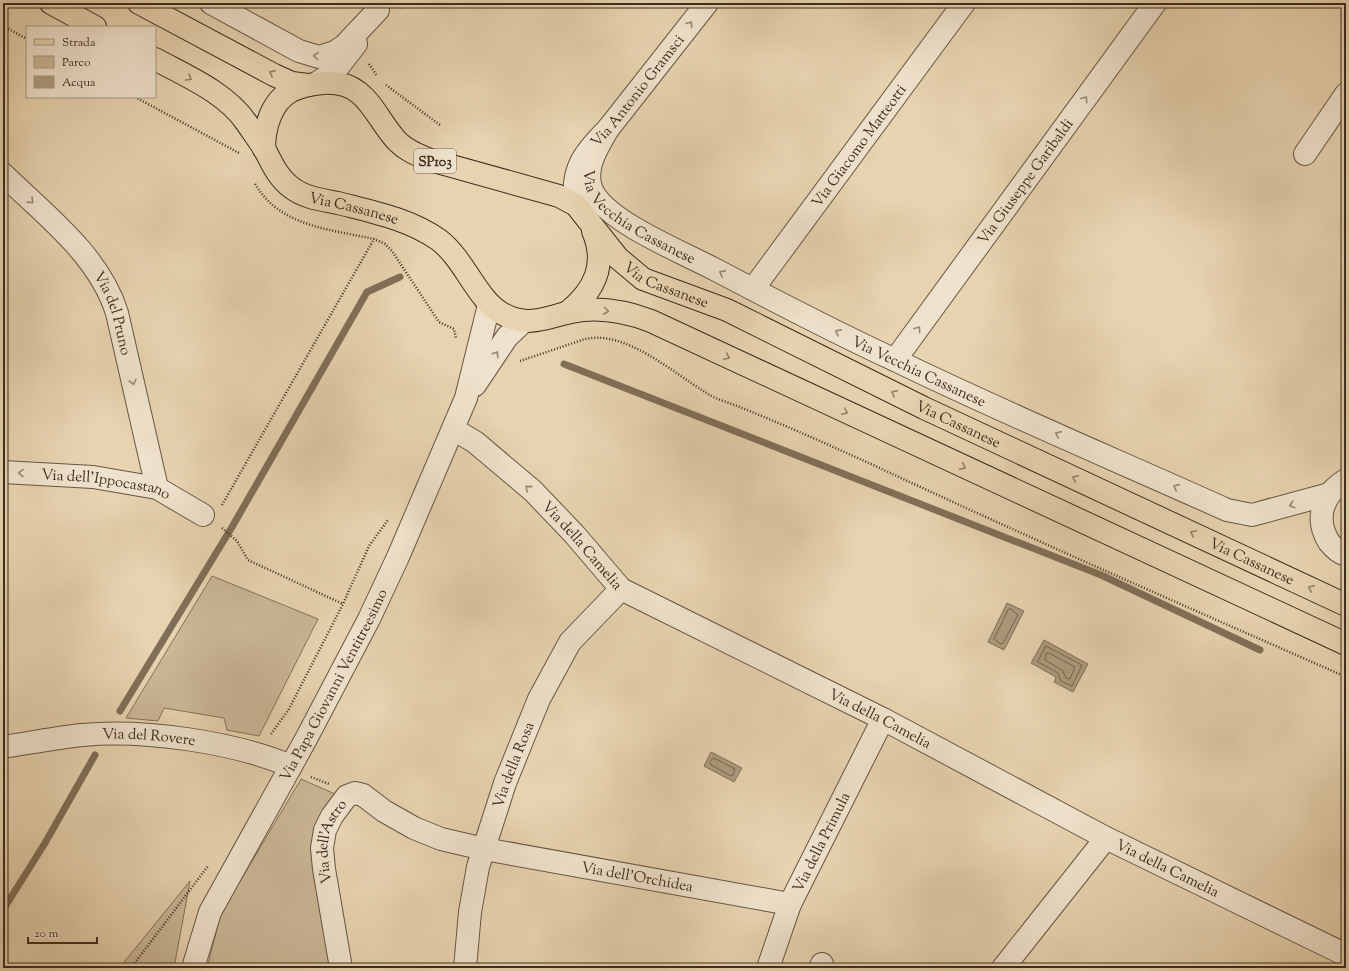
<svg xmlns="http://www.w3.org/2000/svg" width="1349" height="971" font-family="'Sorts Mill Goudy',serif">
<rect width="100%" height="100%" fill="#e7d3b0"/>
<filter id="stains"><feTurbulence type="fractalNoise" baseFrequency=".005" numOctaves="4"/><feColorMatrix values="0 0 0 0 .2 0 0 0 0 .09 0 0 0 0 .02 0 0 0 .5 -.17"/></filter>
<radialGradient id="worn" r=".72"><stop offset=".6" stop-color="#630" stop-opacity="0"/><stop offset="1" stop-color="#630" stop-opacity=".3"/></radialGradient>
<g fill="#cab797" stroke="#83725a">
<polygon points="212,576 318,619 259,736 227,730 224,718 164,708 158,721 126,718"/>
<polygon points="301,779 335,794 318,826 333,968 207,968 221,913"/>
<polygon points="190,881 174,968 119,968 129,956"/>
</g>
<g fill="#ad9b7e" stroke="#806f58">
<polygon points="1007,603 1024,611 1004,650 988,642"/>
<polygon points="1044,640 1088,664 1073,692 1054,682 1056,677 1031,663"/>
<polygon points="711,752 742,768 734,782 704,766"/>
</g>
<g fill="none" stroke-linecap="round" stroke-linejoin="round">
<g stroke="#74644e" stroke-width="1">
<polygon points="1011,609 1018,615 1003,643 1001,644 994,639 1008,610"/>
<polygon points="1046,646 1082,665 1072,686 1061,681 1058,673 1038,662"/>
<polygon points="1049,653 1075,667 1070,679 1066,678 1062,670 1045,660 1046,654"/>
<polygon points="714,758 735,769 733,775 731,776 711,765 710,762"/>
</g>
<g stroke="#806f58" stroke-width="7">
<polyline points="564,364 1101,575 1260,650"/>
<polyline points="120,711 232,527 367,292 400,277"/>
<polyline points="3,910 45,843 95,755"/>
</g>
<g stroke="#675642" stroke-width="24">
<g id="minor">
<polyline points="211,3 299,51 319,57 335,52 344,46 378,10"/>
<polyline points="317,83 335,71 356,44"/>
<path id="s1" d="M608,129C597,148 581,172 594,194C612,224 684,253 716,270C775,301 834,332 895,360C1004,413 1116,460 1227,510L1252,515L1329,494"/>
<polyline points="1305,154 1346,94"/>
<path id="s2" d="M3,174C45,215 99,255 117,313L157,488"/>
<path id="s3" d="M576,205C570,170 584,153 608,129L707,3"/>
<path id="s4" d="M753,289L964,3"/>
<path id="s5" d="M895,360L1155,3"/>
<polyline points="475,385 507,337 524,321"/>
<path id="s6" d="M453,429L475,442L533,491L575,535L621,589L883,719L1106,838L1346,955"/>
<path id="s7" d="M3,472L93,477L157,488L203,515"/>
<path d="M1346,480C1323,494 1314,518 1329,542C1333,547 1339,553 1346,555"/>
<path id="s8" d="M3,747C29,743 55,738 82,735C144,729 233,742 291,766"/>
<path id="s9" d="M193,968L210,912L306,739L369,619L398,557L466,398L489,305"/>
<path id="s10" d="M341,968L324,869L322,848L325,830L332,816L347,796L355,793L363,795L384,811L414,828L441,839L484,849L790,904"/>
<path id="s11" d="M465,968L470,912L478,867L505,783L539,699L570,642L621,589"/>
<path id="s12" d="M768,968L790,904L883,719"/>
<polyline points="820,968 822,964"/>
<polyline points="1003,968 1106,838"/>
</g>
</g>
<g stroke="#3c2d1e" stroke-width="24">
<g id="major">
<polyline points="51,3 95,27"/>
<polyline points="139,3 274,75 292,83 308,85"/>
<path id="s13" d="M155,59C186,76 225,92 246,122C252,131 259,140 265,150C272,164 279,179 292,188C305,198 323,200 338,203C373,212 409,219 439,240C464,259 477,299 501,313C532,331 552,313 583,310C605,308 630,313 651,321L1346,644"/>
<path id="s14" d="M264,149C264,128 271,102 291,91C301,86 313,84 323,83C368,80 373,116 398,142C407,151 418,155 430,160L559,196L576,205L618,258L643,279L727,310L924,408L1346,605"/>
<path d="M568,312C595,290 607,264 593,231"/>
</g>
</g>
<g stroke="#3c2d1e" stroke-width="2.5" stroke-dasharray="1 2" stroke-linecap="butt">
<polyline points="401,8 404,3"/>
<polyline points="3,26 27,39"/>
<polyline points="369,64 377,76"/>
<polyline points="386,85 440,125"/>
<polyline points="135,97 239,153"/>
<path d="M255,184C281,227 329,229 374,239L385,244L392,251L439,322L454,329L456,338"/>
<path d="M520,361L585,339C626,330 672,372 705,392C713,398 723,401 732,404C826,441 916,486 1008,527C1120,578 1233,627 1346,677"/>
<polyline points="222,505 374,239"/>
<polyline points="222,528 237,541 248,560 343,604"/>
<polyline points="271,734 289,709 343,604 369,546 388,520"/>
<polyline points="311,777 329,784"/>
<polyline points="131,968 208,866"/>
</g>
<use href="#minor" stroke="#efe2cc" stroke-width="22"/>
<use href="#major" stroke="#e7d3b0" stroke-width="22"/>
</g>
<defs><path id="oneway-chevron" d="M-2-3.5L2.5 0L-2 3.5" fill="none" stroke-width="1.6" stroke-linecap="round" stroke-linejoin="round"/></defs>
<g stroke="#968875">
<use href="#oneway-chevron" transform="translate(690 24) rotate(-52)"/>
<use href="#oneway-chevron" transform="translate(316 56) rotate(-175)"/>
<use href="#oneway-chevron" transform="translate(1085 99) rotate(-54)"/>
<use href="#oneway-chevron" transform="translate(31 201) rotate(44)"/>
<use href="#oneway-chevron" transform="translate(722 273) rotate(-152)"/>
<use href="#oneway-chevron" transform="translate(918 329) rotate(-54)"/>
<use href="#oneway-chevron" transform="translate(838 332) rotate(-153)"/>
<use href="#oneway-chevron" transform="translate(496 354) rotate(-56)"/>
<use href="#oneway-chevron" transform="translate(133 382) rotate(77)"/>
<use href="#oneway-chevron" transform="translate(1058 434) rotate(-156)"/>
<use href="#oneway-chevron" transform="translate(21 473) rotate(-178)"/>
<use href="#oneway-chevron" transform="translate(1176 487) rotate(-156)"/>
<use href="#oneway-chevron" transform="translate(528 488) rotate(-139)"/>
<use href="#oneway-chevron" transform="translate(1292 505) rotate(163)"/>
</g>
<g stroke="#928067">
<use href="#oneway-chevron" transform="translate(272 73) rotate(-153)"/>
<use href="#oneway-chevron" transform="translate(189 78) rotate(30)"/>
<use href="#oneway-chevron" transform="translate(606 311) rotate(7)"/>
<use href="#oneway-chevron" transform="translate(727 357) rotate(25)"/>
<use href="#oneway-chevron" transform="translate(894 393) rotate(-153)"/>
<use href="#oneway-chevron" transform="translate(845 412) rotate(25)"/>
<use href="#oneway-chevron" transform="translate(963 467) rotate(25)"/>
<use href="#oneway-chevron" transform="translate(1075 478) rotate(-155)"/>
<use href="#oneway-chevron" transform="translate(1193 533) rotate(-155)"/>
<use href="#oneway-chevron" transform="translate(1311 588) rotate(-155)"/>
</g>
<g text-anchor="middle" stroke-width="3.5" stroke-linejoin="round" paint-order="stroke">
<rect fill="#efe2cc" stroke="#726352" stroke-width="1" x="414" y="149" width="42" height="24" rx="3"/>
<g font-size="14" font-weight="bold" fill="#3c2d1e">
<text x="435" y="166">SP103</text>
</g>
<g font-size="15" fill="#3c2d1e" stroke="#efe2cc">
<text dy="5" stroke="none"><textPath href="#s3" startOffset="135">Via Antonio Gramsci</textPath></text>
<text dy="5" stroke="none"><textPath href="#s4" startOffset="178">Via Giacomo Matteotti</textPath></text>
<text dy="5" stroke="none"><textPath href="#s5" startOffset="221">Via Giuseppe Garibaldi</textPath></text>
<text dy="5" stroke="none"><textPath href="#s13" startOffset="258">Via Cassanese</textPath></text>
<text dy="5" stroke="none"><textPath href="#s1" startOffset="118">Via Vecchia Cassanese</textPath></text>
<text dy="5" stroke="none"><textPath href="#s14" startOffset="515">Via Cassanese</textPath></text>
<text dy="5" stroke="none"><textPath href="#s2" startOffset="181">Via del Pruno</textPath></text>
<text dy="5" stroke="none"><textPath href="#s1" startOffset="442">Via Vecchia Cassanese</textPath></text>
<text dy="5" stroke="none"><textPath href="#s14" startOffset="839">Via Cassanese</textPath></text>
<text dy="5" stroke="none"><textPath href="#s7" startOffset="104">Via dell'Ippocastano</textPath></text>
<text dy="5" stroke="none"><textPath href="#s6" startOffset="175">Via della Camelia</textPath></text>
<text dy="5" stroke="none"><textPath href="#s14" startOffset="1163">Via Cassanese</textPath></text>
<text dy="5" stroke="none"><textPath href="#s9" startOffset="317">Via Papa Giovanni Ventitreesimo</textPath></text>
<text dy="5" stroke="none"><textPath href="#s6" startOffset="523">Via della Camelia</textPath></text>
<text dy="5" stroke="none"><textPath href="#s8" startOffset="147">Via del Rovere</textPath></text>
<text dy="5" stroke="none"><textPath href="#s11" startOffset="210">Via della Rosa</textPath></text>
<text dy="5" stroke="none"><textPath href="#s12" startOffset="137">Via della Primula</textPath></text>
<text dy="5" stroke="none"><textPath href="#s10" startOffset="130">Via dell'Astro</textPath></text>
<text dy="5" stroke="none"><textPath href="#s6" startOffset="847">Via della Camelia</textPath></text>
<text dy="5" stroke="none"><textPath href="#s10" startOffset="487">Via dell'Orchidea</textPath></text>
</g>
</g>
<rect width="1349" height="971" fill="none" stroke="#e7d3b0" stroke-width="16"/>
<rect x="4" y="4" width="1341" height="963" fill="none" stroke="#3c2d1e" stroke-width="2"/>
<rect x="8" y="8" width="1333" height="955" fill="none" stroke="#3c2d1e"/>
<rect x="26" y="26" width="130" height="72" fill="#efe2cc" stroke="#a79a86"/>
<rect x="34" y="39" width="20" height="6" fill="#e7d3b0" stroke="#a79a86"/>
<text x="62" y="46" font-size="12" fill="#3c2d1e">Strada</text>
<rect x="34" y="56" width="20" height="12" fill="#cab797" stroke="#a79a86"/>
<text x="62" y="66" font-size="12" fill="#3c2d1e">Parco</text>
<rect x="34" y="76" width="20" height="12" fill="#ad9b7e" stroke="#a79a86"/>
<text x="62" y="86" font-size="12" fill="#3c2d1e">Acqua</text>
<path d="M28 937v6h69v-6" fill="none" stroke="#3c2d1e" stroke-width="2"/>
<text x="34" y="937" font-size="12" fill="#3c2d1e" stroke="#efe2cc" stroke-width="3" paint-order="stroke">20 m</text>
<rect width="100%" height="100%" filter="url(#stains)"/>
<rect width="100%" height="100%" fill="url(#worn)"/>
</svg>
